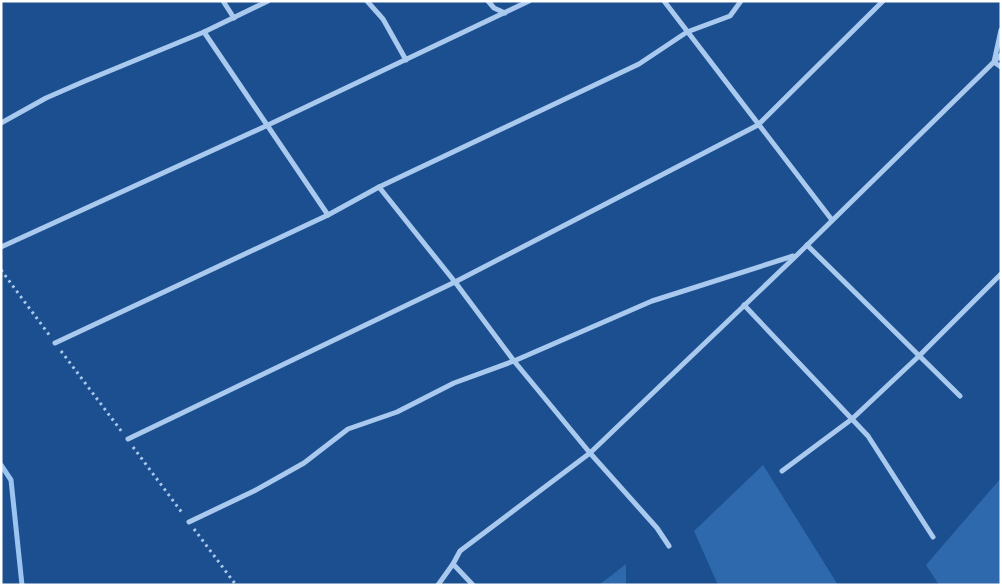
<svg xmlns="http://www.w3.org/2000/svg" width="1002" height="586" font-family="'Sofia Sans Condensed',sans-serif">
<rect width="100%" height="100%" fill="#1b4f8f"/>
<g fill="#2e69ad">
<polygon points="763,465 838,585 718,585 694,531"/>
<polygon points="1001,478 1001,585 939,585 926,565"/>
<polygon points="626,564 626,585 599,585"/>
</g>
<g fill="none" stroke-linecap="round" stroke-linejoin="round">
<polyline stroke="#9cc4f0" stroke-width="5" points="1,465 11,480 22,585"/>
<g stroke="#a9c9ee" stroke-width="3" stroke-dasharray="2.5 4" stroke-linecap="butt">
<polyline points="1,270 50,336"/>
<polyline points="61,351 122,432"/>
<polyline points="133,447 183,514"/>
<polyline points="194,529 236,585"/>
</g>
<g stroke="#a9c9ee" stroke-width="5">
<polyline points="223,1 234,18"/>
<polyline points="367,1 383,19 406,60"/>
<polyline points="488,1 494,8 505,13"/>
<polyline points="664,1 832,220"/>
<polyline points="1001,30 994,62 1001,67"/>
<polyline points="204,32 328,215"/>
<polyline points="1,123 46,98 85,81 204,32 268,1"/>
<polyline points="379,187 455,282 514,361 590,453 657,528 669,546"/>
<polyline points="807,245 960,396"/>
<polyline points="1,247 268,125 529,1"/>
<polyline points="744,305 868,436 933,537"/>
<polyline points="55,343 328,215 379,187 639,64 687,32 730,16 741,1"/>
<polyline points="128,439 455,282 758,125 883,1"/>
<polyline points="782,471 852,419 919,356 1001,274"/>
<polyline points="189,522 254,491 304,463 348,429 397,412 454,383 514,361 652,301 793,256"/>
<polyline points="453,564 473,585"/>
<polyline points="438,585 453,564 460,551 590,453 796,256 1001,55"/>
</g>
</g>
<rect width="1002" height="586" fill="none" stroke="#ffffff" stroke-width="5"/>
</svg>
